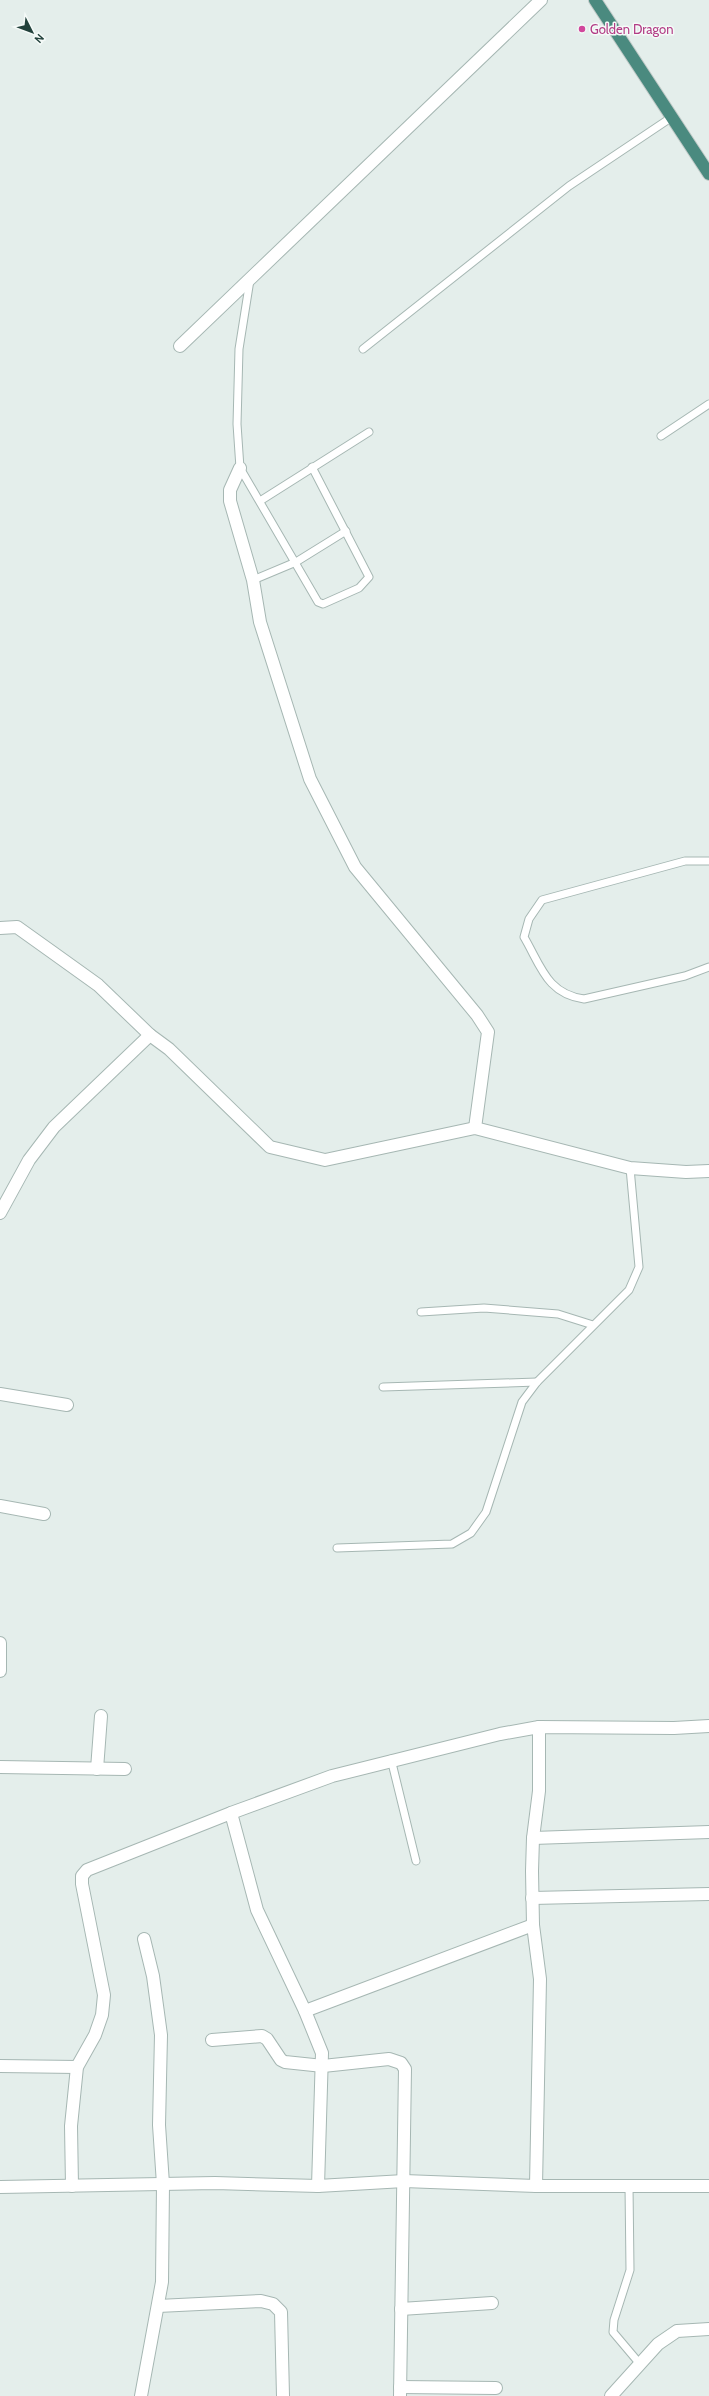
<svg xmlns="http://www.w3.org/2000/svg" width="709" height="2396" font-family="Cabin,sans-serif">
<rect width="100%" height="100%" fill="#e4eeeb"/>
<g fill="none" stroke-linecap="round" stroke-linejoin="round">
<g stroke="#a6b7b3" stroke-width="9">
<g id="service">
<polyline points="250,280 239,349 237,424 240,468 318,602 323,604 359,588 369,577 312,467"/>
<polyline points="363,349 569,186 672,117"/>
<polyline points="661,436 709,404"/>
<polyline points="260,501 369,432"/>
<polyline points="253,580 296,562 346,531"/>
<path d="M709,861H685L542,900L529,919L524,937C541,966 547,994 584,999L685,976L709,967"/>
<polyline points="421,1312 484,1308 558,1314 593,1325"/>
<polyline points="383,1387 537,1382"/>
<polyline points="337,1548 452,1544 471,1533 486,1512 522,1402 537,1382 629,1290 639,1267 630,1168"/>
<polyline points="391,1759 416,1861"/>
<polyline points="629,2186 630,2270 614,2320 613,2332 640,2364"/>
</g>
</g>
<g stroke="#a6b7b3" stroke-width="14">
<g id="minor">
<polyline points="180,346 541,0"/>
<polyline points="240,468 230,490 230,501 253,580 260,622 310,779 355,867 477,1015 488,1032 475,1128"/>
<polyline points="0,928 17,927 52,952 98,985 150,1035"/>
<polyline points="0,1213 29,1160 54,1127 150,1035 169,1049 270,1147 325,1160 475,1128 630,1168 686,1172 709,1171"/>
<polyline points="0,1394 67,1405"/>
<polyline points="0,1506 44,1514"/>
<polyline points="0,1643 0,1671"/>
<polyline points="0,1767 125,1769"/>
<polyline points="97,1769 101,1716"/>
<polyline points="231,1813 257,1910 305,2011 322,2053 318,2186"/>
<polyline points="533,1838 709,1832"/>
<polyline points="532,1898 709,1894"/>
<polyline points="305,2011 533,1925"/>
<polyline points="212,2040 262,2036 267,2039 281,2060 285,2062 323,2066 389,2059 401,2063 405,2069 400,2396"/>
<polyline points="0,2066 77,2067"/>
<polyline points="72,2186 71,2126 77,2067 95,2035 102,2015 104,1995 82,1884 82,1876 87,1870 231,1813 332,1776 500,1734 539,1727 674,1728 709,1726"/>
<polyline points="536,2186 540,1979 533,1925 532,1871 533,1838 539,1791 539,1727"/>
<polyline points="158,2306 261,2301 273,2304 281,2312 283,2396"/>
<polyline points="401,2309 492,2303"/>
<polyline points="400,2387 496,2388"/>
<polyline points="141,2396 162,2282 163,2184 159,2125 161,2035 153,1976 144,1939"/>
<polyline points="611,2396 658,2344 677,2331 709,2329"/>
</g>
</g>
<g stroke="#a6b7b3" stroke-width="14">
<polyline id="tertiary" points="0,2187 215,2183 318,2186 404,2181 536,2186 709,2186"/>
</g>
<g stroke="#c1cac8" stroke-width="14">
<polyline id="trunk" points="595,0 709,174"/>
</g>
<use href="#service" stroke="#fff" stroke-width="7"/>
<use href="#minor" stroke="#fff" stroke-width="12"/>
<use href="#tertiary" stroke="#fff" stroke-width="12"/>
<use href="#trunk" stroke="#4a8a7f" stroke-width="12"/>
</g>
<circle fill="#d1479c" stroke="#f5faf8" stroke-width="1.5" cx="582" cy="29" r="4"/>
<g text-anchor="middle" stroke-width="3" stroke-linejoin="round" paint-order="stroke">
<g font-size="13" fill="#b23c85" stroke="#f5faf8" text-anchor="start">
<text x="590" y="34">Golden Dragon</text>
</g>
</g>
<g transform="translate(32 32) rotate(132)" stroke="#f5faf8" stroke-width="3" paint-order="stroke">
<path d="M0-3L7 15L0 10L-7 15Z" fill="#22413b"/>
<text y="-6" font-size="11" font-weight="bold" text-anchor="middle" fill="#22413b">N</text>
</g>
</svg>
